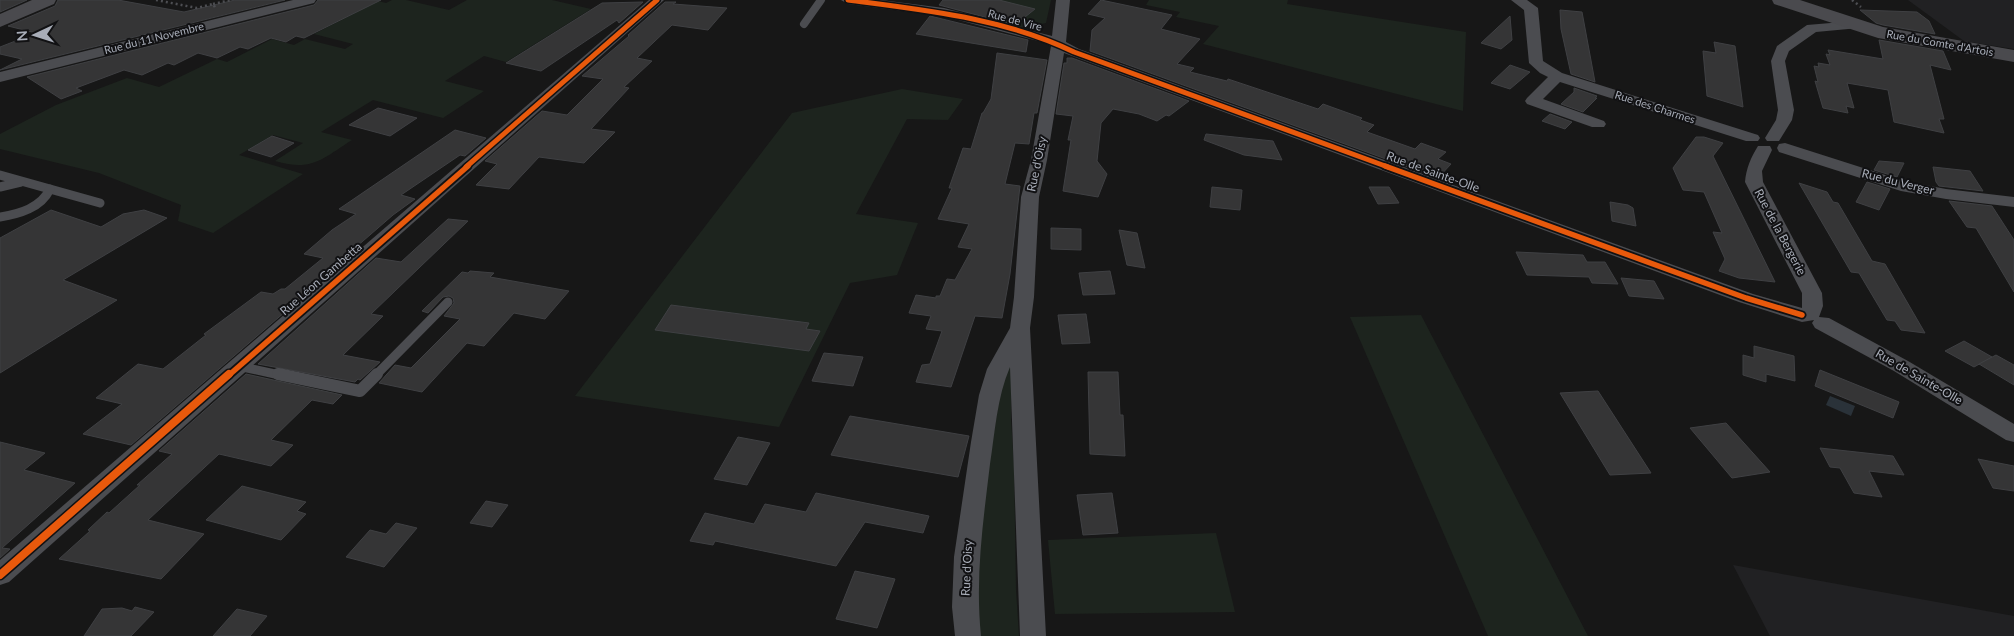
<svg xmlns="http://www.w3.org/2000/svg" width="2014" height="636" font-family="Lato,sans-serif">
<rect width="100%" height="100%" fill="#171717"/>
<g fill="#212123">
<polygon points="1908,0 2014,0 2014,49 1964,41"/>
<polygon points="1733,565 2014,616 2014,636 1770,636"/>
</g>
<g fill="#1d241e">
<path d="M392,0H406L449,10L467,0H552L591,9L506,62L484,56L445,81L484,91L443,118L373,100L321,132L352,140C322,159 312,172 275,161L303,143L273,135L239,155L303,174L213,233L178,221L181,205L99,173L0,149V134L56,105L127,78L159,87L217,59L227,62L272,39L294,45L305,39L345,49L353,44L314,34L378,1L386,3Z"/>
<polygon points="1000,0 1051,0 1046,23 1023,28 984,18 1004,2"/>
<polygon points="1149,0 1288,0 1287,4 1466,32 1463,111 1203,44 1219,26 1176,17 1180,12 1146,5"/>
<polygon points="902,89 963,99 948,120 907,119 856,214 918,223 897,275 850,283 779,427 575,396 792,113"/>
<polygon points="1421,315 1588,636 1488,636 1350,317"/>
<polygon points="1012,364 1011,420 1014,465 1016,590 1019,636 978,636 974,560 1004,368"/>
<polygon points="1216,533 1235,612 1055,614 1048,540"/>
</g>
<polygon fill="#2a3239" points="1830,396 1855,406 1851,416 1826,405"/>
<g fill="#353536" stroke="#3f4043">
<polygon points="0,0 27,0 0,12"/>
<polygon points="58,0 118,0 184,12 235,0 285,0 0,70 22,59 0,54 0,47 36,33 8,26 55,6"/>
<polygon points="318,0 381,0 304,38 296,36 286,42 271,38 248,49 240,47 217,58 198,53 174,65 168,63 142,75 124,70 76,88 82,91 61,99 27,77 314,5"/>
<polygon points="943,0 999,0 1035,9 1015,25 939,5"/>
<polygon points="1101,0 1172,15 1161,29 1200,39 1177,64 1194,68 1190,72 1227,81 1228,79 1318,109 1323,104 1362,118 1360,120 1374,125 1367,132 1415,149 1421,143 1446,152 1438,159 1451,164 1438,178 1090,51 1092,30 1105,18 1088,14"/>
<polygon points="643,2 619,23 617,20 541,71 506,63 602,3"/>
<polygon points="665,2 676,2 673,4 727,8 708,30 672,25 637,58 652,61 624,87 629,88 591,129 615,132 584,163 539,157 509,189 476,185 497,164 485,161 542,111 567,115 603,79 582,76 629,36 628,35"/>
<polygon points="1560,10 1582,12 1595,82 1571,74 1561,29"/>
<polygon points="1860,10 1917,12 1929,21 1935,34 1883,25 1876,23"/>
<polygon points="930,16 1028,40 1026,52 916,34"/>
<polygon points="1510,16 1512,40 1501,49 1481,43"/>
<polygon points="1879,40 1943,51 1951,70 1930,65 1944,119 1939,119 1944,133 1894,122 1888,90 1847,83 1854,108 1846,106 1848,113 1823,108 1815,81 1818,82 1814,66 1819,67 1818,63 1830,65 1826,54 1830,55 1828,50 1883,59"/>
<polygon points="1714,42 1735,46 1743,107 1707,96 1703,51 1716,53"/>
<polygon points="997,53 1047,60 1037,113 1034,113 1029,144 1015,143 1005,184 1020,186 1010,274 1002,318 975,316 951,387 916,382 922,365 930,364 942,331 926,329 931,316 909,313 916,295 936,298 936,296 940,296 947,279 955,280 972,249 958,247 969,224 938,219 952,188 949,188 963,148 971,149 982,113 983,113 991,99"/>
<polygon points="1067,58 1072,58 1189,101 1169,116 1166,115 1157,121 1139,114 1113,109 1101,123 1097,161 1107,174 1098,197 1063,191 1071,140 1068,140 1073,116 1056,114 1064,63 1067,63"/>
<polygon points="1510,65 1530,72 1510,89 1491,83"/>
<polygon points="1574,88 1597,96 1595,98 1597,98 1583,112 1561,104 1574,92"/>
<polygon points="378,108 417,118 390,136 349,125"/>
<polygon points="1550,114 1572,122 1565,129 1542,121"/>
<polygon points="455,130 486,138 465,156 460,155 401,195 415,199 393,215 348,254 352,254 131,445 83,434 122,404 96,398 138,364 163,369 206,335 204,334 261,292 273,294 281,289 285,289 323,258 304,254 332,230 356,214 339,209"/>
<polygon points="1206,134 1273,141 1282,160 1244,155 1204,140"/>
<polygon points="272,136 294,143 271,157 248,150"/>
<polygon points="1696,137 1704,137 1723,143 1713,156 1775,282 1739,278 1719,271 1725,259 1713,232 1722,233 1704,192 1683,190 1673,168"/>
<polygon points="1879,161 1904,163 1897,177 1874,170"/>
<polygon points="1933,167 1970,171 1983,191 1939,186 1936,182"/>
<polygon points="1867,182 1890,189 1879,210 1856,202"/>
<polygon points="1799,183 1827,192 1833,202 1838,203 1872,261 1885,264 1925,333 1901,330 1895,321 1887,320 1859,273 1851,272"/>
<polygon points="1212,187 1242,190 1240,210 1210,207"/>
<polygon points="1369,187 1389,187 1399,203 1378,204"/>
<polygon points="1949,201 1992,206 2014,240 2014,292 1976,228 1967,227"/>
<polygon points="1610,202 1628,205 1633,208 1636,226 1612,221"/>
<polygon points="51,210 101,227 123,214 144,210 167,218 63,280 117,300 0,373 0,238"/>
<polygon points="448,219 468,221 371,314 383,316 343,355 380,362 360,380 358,379 355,382 258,364 376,258 401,262"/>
<polygon points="1051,228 1081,229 1081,250 1051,249"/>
<polygon points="1119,230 1137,233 1145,268 1127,265"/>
<polygon points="1516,252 1583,255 1587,262 1605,262 1618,284 1592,283 1589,277 1527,275"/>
<polygon points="470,271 494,273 490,277 569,291 545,319 514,313 484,346 467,343 422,392 379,383 395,365 411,368 460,319 444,316 454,303 453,298 449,296 443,297 428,313 422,311 462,272 468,273"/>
<polygon points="1110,271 1115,294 1083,295 1079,273"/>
<polygon points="1621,278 1654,281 1664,299 1629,296"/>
<polygon points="671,305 809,323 806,329 820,331 809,351 655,330"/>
<polygon points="1086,314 1090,343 1062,344 1058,315"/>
<polygon points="1964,341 1992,357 1974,367 1945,351"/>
<polygon points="1754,346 1794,356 1795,381 1766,374 1766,382 1743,375 1743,355 1754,358"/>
<polygon points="824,353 863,357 853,386 812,381"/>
<polygon points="1996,355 2014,365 2014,385 1979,364"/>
<polygon points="1820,370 1899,402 1893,418 1815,386"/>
<polygon points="1088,372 1118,372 1120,415 1123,415 1125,456 1090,454"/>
<polygon points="246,374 342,395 333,404 312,400 271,440 293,445 271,466 219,454 148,520 204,534 161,579 59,559 90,531 88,530 107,512 109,513 140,485 137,485 172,454 159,451"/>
<polygon points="1598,391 1651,473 1610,475 1560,393"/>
<polygon points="850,416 969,436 958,477 831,455"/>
<polygon points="1726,423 1770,472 1732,478 1690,428"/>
<polygon points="738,437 770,443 747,485 714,479"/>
<polygon points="0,442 45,453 24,470 75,483 2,548 10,549 0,558"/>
<polygon points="1820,448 1893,456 1904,475 1869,471 1882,497 1854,493 1840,468 1830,467"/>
<polygon points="1978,459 2014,466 2014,491 1993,488"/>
<polygon points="242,486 306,502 297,511 306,514 281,540 206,520"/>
<polygon points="816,493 929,516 923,533 865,522 836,566 715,541 713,545 690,541 705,513 754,524 765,504 806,512"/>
<polygon points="1112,493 1118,533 1083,535 1077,495"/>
<polygon points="486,501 508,505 492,527 470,523"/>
<polygon points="396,523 417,528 384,567 346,557 370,530 386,534"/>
<polygon points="855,571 895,579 877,628 836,619"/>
<polygon points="135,607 154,612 131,636 84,636 102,609 122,608 132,611"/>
<polygon points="237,609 267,616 250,636 213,636"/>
</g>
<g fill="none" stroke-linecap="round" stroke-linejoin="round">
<g stroke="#4d4e52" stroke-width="2.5" stroke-dasharray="2 3" stroke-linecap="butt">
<polyline points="156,0 197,8 213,4 216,9"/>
<polyline points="1852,0 1861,7"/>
<polyline points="213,4 231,0"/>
</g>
<polyline stroke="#4b4c50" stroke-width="8" points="804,24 821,0"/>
<g stroke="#4b4c50" stroke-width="9">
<polyline points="0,175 100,203"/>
<polyline points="0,187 21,182"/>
<path d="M0,217C19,214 41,208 50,189"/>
<polyline points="238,366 284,376"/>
<polyline points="375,376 448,302"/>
</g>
<polyline stroke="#4b4c50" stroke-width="12" points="278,374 360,391 377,374"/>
<g fill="#4b4c50" fill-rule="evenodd">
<polygon points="293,0 316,0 314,3 0,82 0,72"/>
<polygon points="649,0 664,0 9,582 0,585 0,560"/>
<path d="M841,0H881L944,8L1052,36L1056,0H1070L1066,42L1079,49L1753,294L1802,308V293L1745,182C1746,169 1751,157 1758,146H1770L1772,150L1762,171L1763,182L1822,293L1823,306L1819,317L1829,318L1908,361L2014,424V442L2006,440L1894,371L1815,328L1812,323L1814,320L1802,322L1739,302L1064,53L1047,160L1039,197L1034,297L1030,328L1046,636H1020L1010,367C997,397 995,432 990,464C983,523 975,577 981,636H955L952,607L954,557L971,442L979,395L987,369L1010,328L1014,297L1021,197L1031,160L1051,46L1042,42L943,16L848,4Z"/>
<polygon points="1511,0 1527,0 1538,8 1543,61 1562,73 1758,135 1760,138 1758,141 1746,141 1560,82 1543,99 1604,121 1606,124 1604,127 1592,127 1527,104 1525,101 1527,98 1548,77 1540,73 1529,63 1524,10"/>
<polygon points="1854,21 1859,22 1861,25 1859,28 1816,32 1789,51 1785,61 1794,110 1792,120 1779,141 1767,141 1765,138 1776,120 1778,110 1771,61 1777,46 1807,25"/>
<polygon points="1785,143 1904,181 1946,189 2014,197 2014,207 1946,199 1901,191 1779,152 1777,148 1779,144"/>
</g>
<g fill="#4a4a4e" fill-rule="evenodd">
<polygon points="32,0 56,0 54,4 0,27 0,14"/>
<polygon points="1772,0 1800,0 1883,27 2014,50 2014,62 1878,38 1774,4"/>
</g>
<g stroke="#111113" stroke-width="8">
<g id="cycleway-far2">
<path d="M848,0C924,10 1004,18 1074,52L1388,167"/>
<polyline points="466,167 657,0"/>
</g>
</g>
<g stroke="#111113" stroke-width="9">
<g id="cycleway-far1">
<polyline points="1385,166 1746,298 1802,315"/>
<polyline points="228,376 468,166"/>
</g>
</g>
<g stroke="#111113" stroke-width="11">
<polyline id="cycleway" points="0,575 229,374"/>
</g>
<use href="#cycleway-far2" stroke="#e8590c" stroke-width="5"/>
<use href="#cycleway-far1" stroke="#e8590c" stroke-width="5.5"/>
<use href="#cycleway" stroke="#e8590c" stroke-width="8"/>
</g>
<g text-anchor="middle" stroke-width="4" stroke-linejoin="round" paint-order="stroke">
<g font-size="11" fill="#a8adb8" stroke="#111113">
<text transform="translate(1015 20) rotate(15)" y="4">Rue de Vire</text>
<text transform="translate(154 38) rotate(-14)" y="4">Rue du 11 Novembre</text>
<text transform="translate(1940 43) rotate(10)" y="4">Rue du Comte d'Artois</text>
<text transform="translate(1655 107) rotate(18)" y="4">Rue des Charmes</text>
</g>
<g font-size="12" fill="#a8adb8" stroke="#111113">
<text transform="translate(1037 164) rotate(-78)" y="4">Rue d'Oisy</text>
<text transform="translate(1433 172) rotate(20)" y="4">Rue de Sainte-Olle</text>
<text transform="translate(1898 182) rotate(14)" y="4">Rue du Verger</text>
<text transform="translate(1780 232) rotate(62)" y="4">Rue de la Bergerie</text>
<text transform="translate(321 279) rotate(-41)" y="4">Rue Léon Gambetta</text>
<text transform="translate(1919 377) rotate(30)" y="4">Rue de Sainte-Olle</text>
<text transform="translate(967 568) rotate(-87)" y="4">Rue d'Oisy</text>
</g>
</g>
<g transform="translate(35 35) rotate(266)" stroke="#111113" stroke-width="4" paint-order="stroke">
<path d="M0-4L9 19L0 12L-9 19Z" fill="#a8adb8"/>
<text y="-8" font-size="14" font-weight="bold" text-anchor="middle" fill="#a8adb8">N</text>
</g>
</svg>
